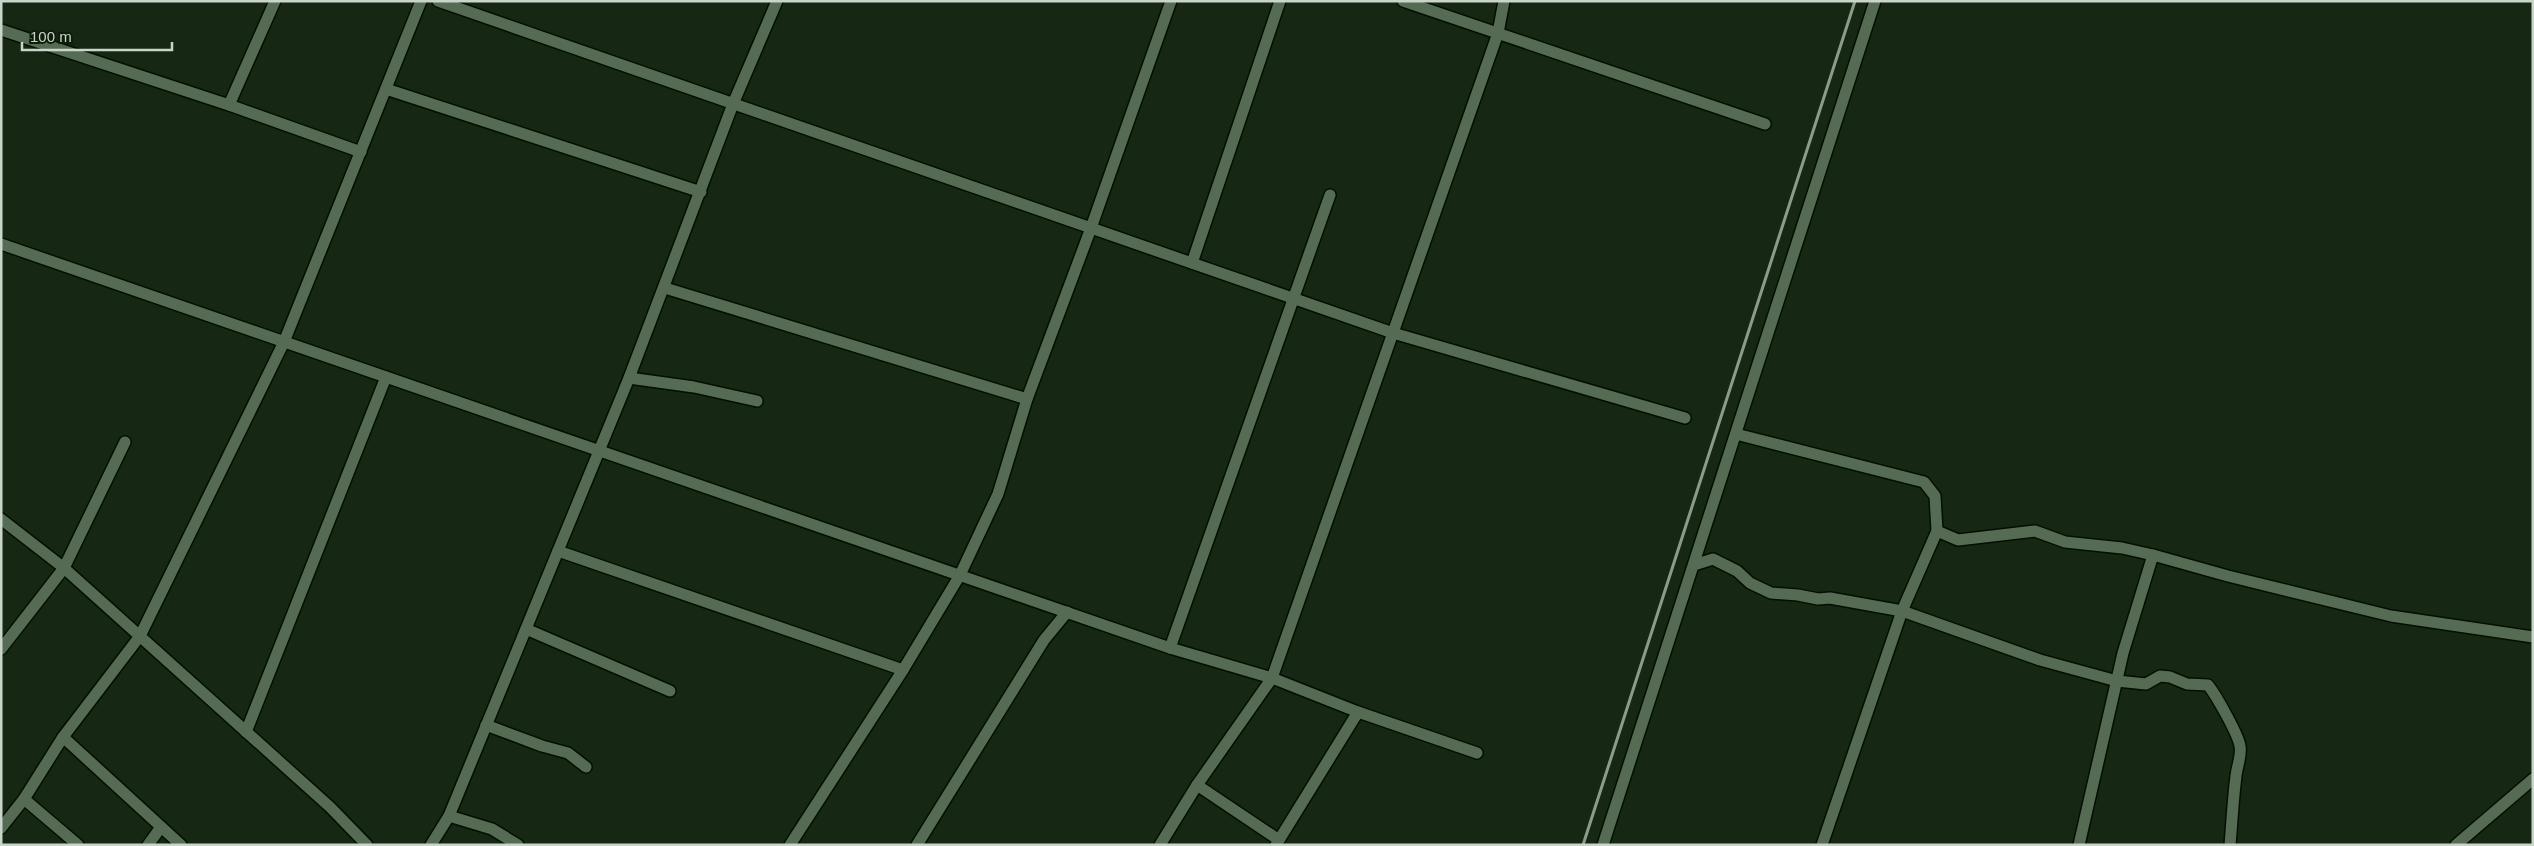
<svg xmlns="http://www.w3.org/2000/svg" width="2534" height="846" font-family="Helvetica,sans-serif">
<rect width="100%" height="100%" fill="#162814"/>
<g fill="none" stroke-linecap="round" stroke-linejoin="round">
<g stroke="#021002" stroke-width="14">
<g id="minor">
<polyline points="438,1 1393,333 1685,418"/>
<polyline points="1403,1 1765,124"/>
<polyline points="1,30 229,105 361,152"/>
<polyline points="386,89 701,192"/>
<polyline points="229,105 275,1"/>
<polyline points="1,244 1170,648 1272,678 1358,712 1477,753"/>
<polyline points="1192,263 1280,1"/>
<polyline points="665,288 1027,399"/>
<polyline points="629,378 694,387 757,401"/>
<polyline points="1736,434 1924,482 1935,496 1937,531 1902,611 1822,845"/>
<polyline points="1,519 64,568 330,807 367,845"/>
<polyline points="1937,531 1958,540 2035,531 2065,542 2122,548 2153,555 2228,576 2391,616 2533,637"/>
<polyline points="558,551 903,670"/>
<path d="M1694,565L1713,559L1737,571L1750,583L1771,593L1798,595L1818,599L1830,598L1902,611L2040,660L2117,681L2146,684L2160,676L2170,677L2187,684L2208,685C2216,695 2238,734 2240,746C2242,755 2237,766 2236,776C2233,799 2232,822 2230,845"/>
<polyline points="526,629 670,691"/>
<polyline points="1170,648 1330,195"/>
<polyline points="1,649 64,568 125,442"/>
<polyline points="486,725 542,746 568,753 586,767"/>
<polyline points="246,732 386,377"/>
<polyline points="63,737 181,845"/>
<polyline points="1197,785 1279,840"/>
<polyline points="24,799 78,845"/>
<polyline points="449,816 492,829 518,845"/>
<polyline points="1,828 24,799 63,737 140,636 284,342 421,1"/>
<polyline points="148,845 161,827"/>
<polyline points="431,845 449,816 629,378 733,104 777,1"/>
<polyline points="790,845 903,670 960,575 998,494 1027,399 1091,228 1171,1"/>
<polyline points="917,845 1044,640 1067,612"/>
<polyline points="1160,845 1197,785 1272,678 1498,33 1504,1"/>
<polyline points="1276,845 1358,712"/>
<polyline points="1603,845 1875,1"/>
<polyline points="2079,845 2123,653 2153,555"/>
<polyline points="2456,845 2533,779"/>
</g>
</g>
<use href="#minor" stroke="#566b54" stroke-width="11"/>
<polyline stroke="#8d9b8b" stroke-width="3" points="1583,845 1855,1"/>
</g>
<rect width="2534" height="846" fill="none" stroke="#c9d5c8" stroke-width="5"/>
<path d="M22 42v8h150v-8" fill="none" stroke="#c9d5c8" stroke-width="2.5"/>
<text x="30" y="42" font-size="15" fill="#c9d5c8" stroke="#0c1e0b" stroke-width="4" paint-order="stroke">100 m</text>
</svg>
